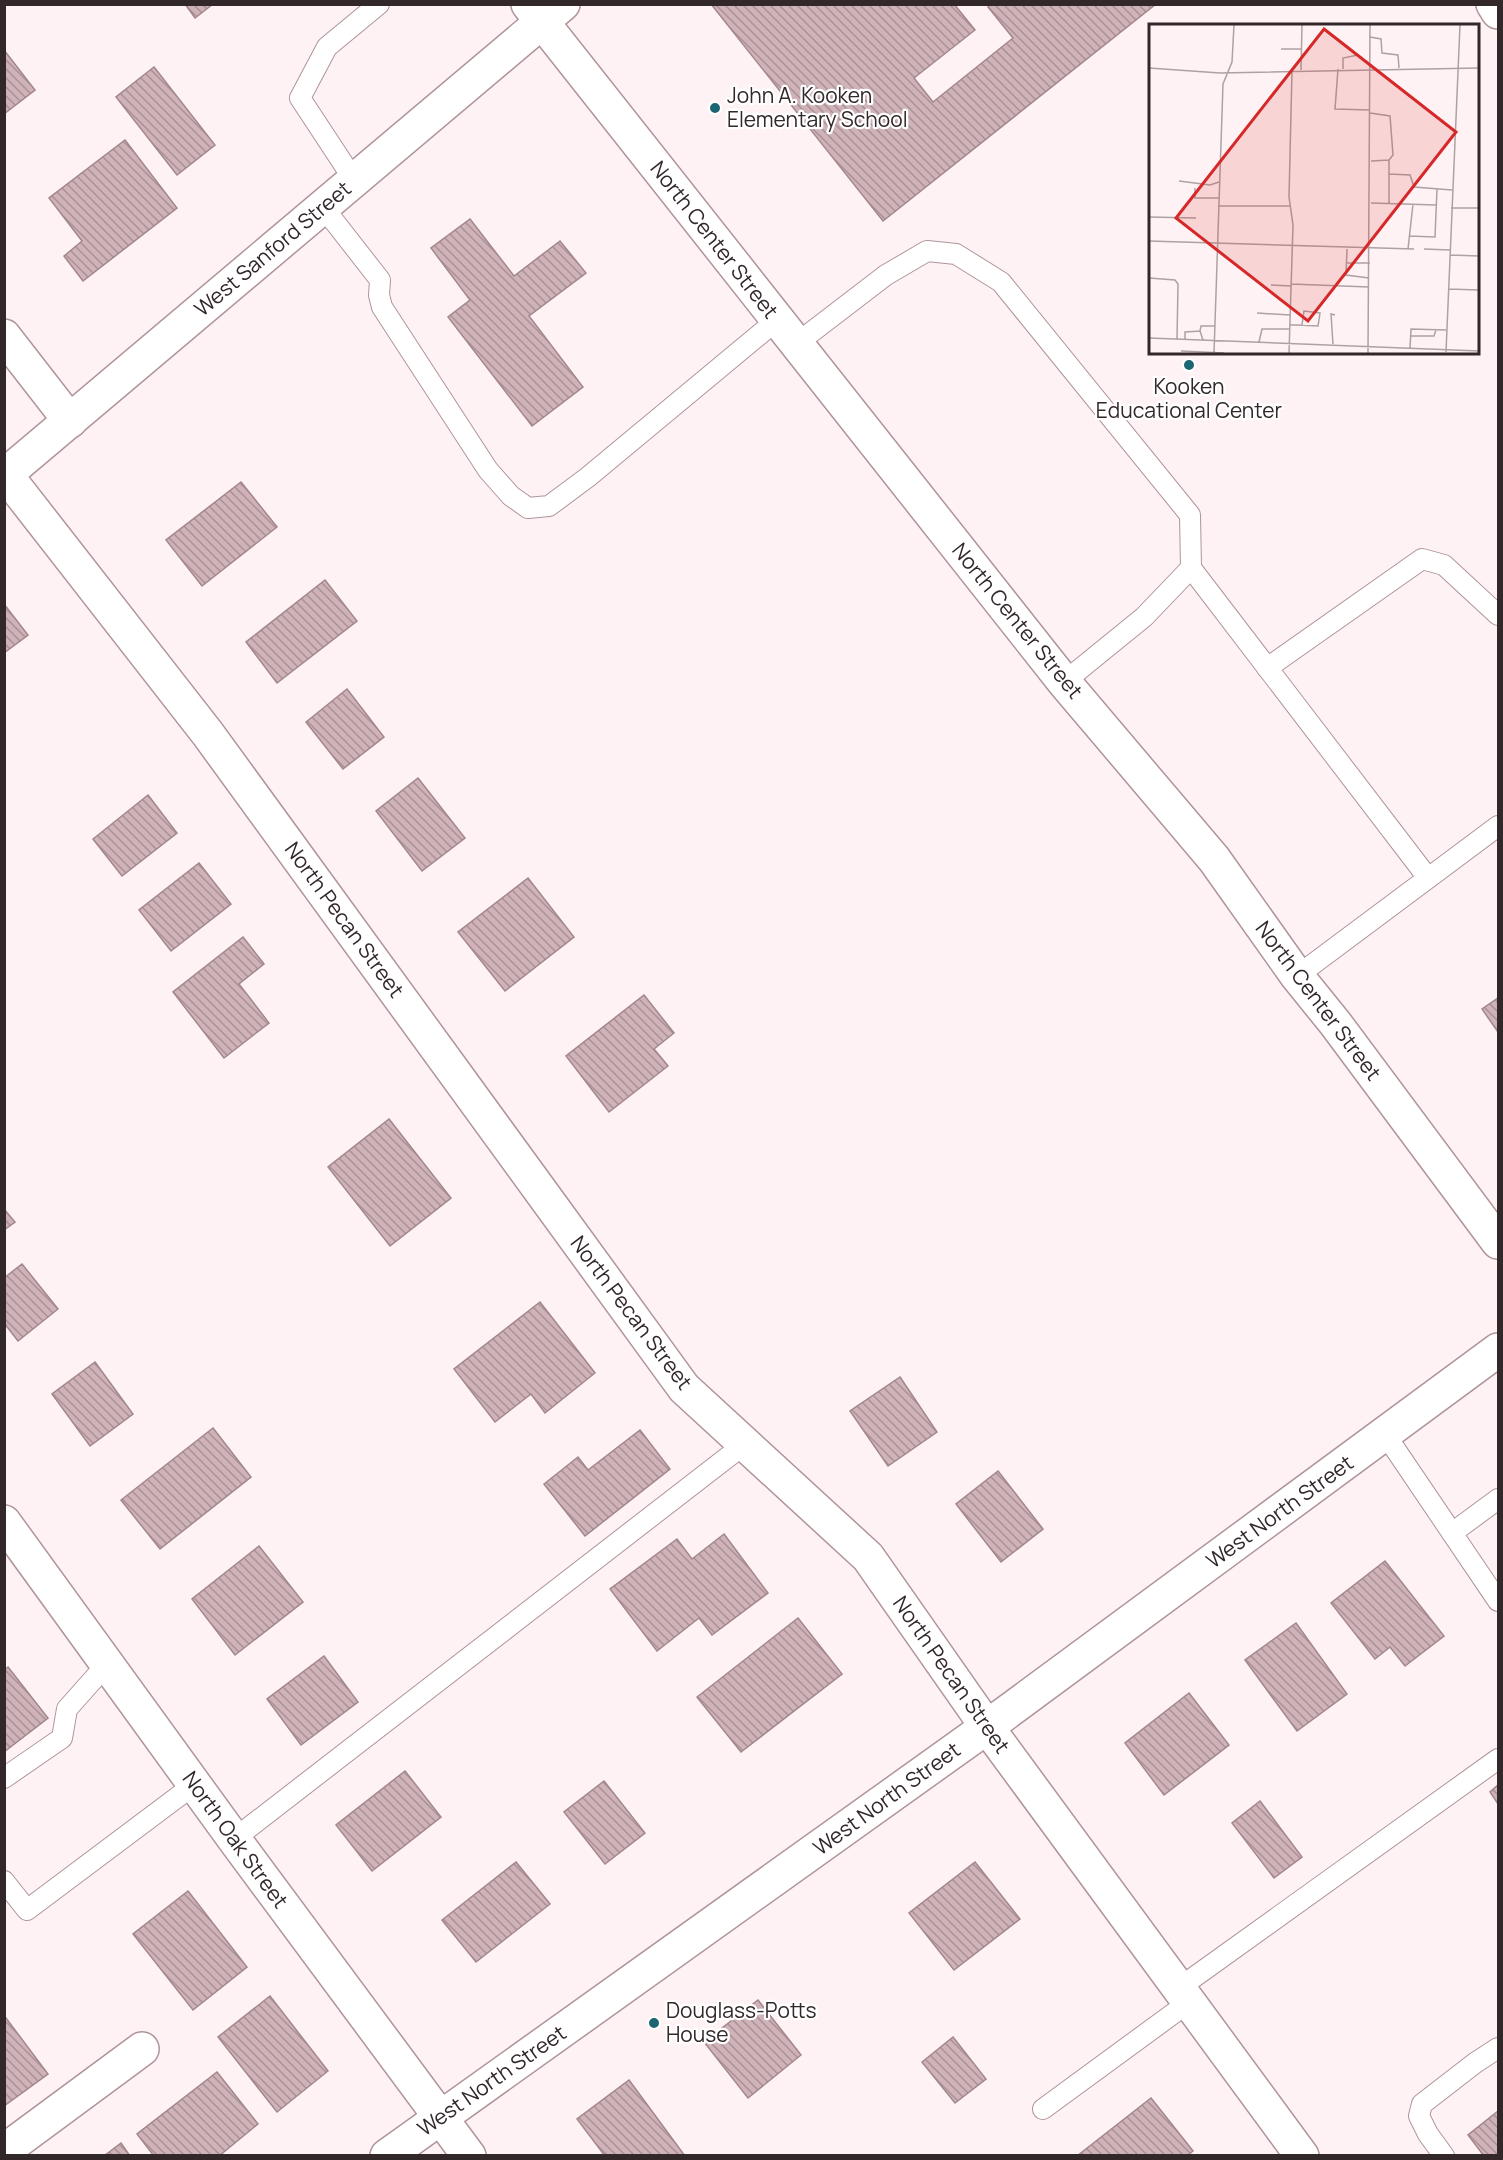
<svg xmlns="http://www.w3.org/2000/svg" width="1503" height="2160" font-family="Manrope,sans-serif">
<defs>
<pattern id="building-back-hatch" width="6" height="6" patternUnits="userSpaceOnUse" patternTransform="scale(1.5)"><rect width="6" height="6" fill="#cfb3b8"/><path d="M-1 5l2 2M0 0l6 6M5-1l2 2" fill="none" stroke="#a99296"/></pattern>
</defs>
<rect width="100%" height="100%" fill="#fff2f4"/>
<g fill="url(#building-back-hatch)" stroke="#a2878c" stroke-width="1.5">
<polygon points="185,4 213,4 195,18"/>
<polygon points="711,4 954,4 975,30 914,78 933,102 1013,38 988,7 991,4 1156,4 883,221"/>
<polygon points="4,50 35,90 4,114"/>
<polygon points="154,67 215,145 177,175 116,97"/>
<polygon points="125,140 177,208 83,281 64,256 82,241 49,198"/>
<polygon points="470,219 514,276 560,241 586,273 529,316 583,387 532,426 448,317 470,300 431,248"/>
<polygon points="241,482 277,527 202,586 166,540"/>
<polygon points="325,580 357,621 277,683 246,642"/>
<polygon points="4,604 28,635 4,653"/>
<polygon points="347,689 384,737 343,769 306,722"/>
<polygon points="418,778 465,838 422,871 376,811"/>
<polygon points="148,795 177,833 122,876 93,839"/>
<polygon points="199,863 231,904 171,951 139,910"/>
<polygon points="528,878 574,937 505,991 458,932"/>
<polygon points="243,937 264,964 239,984 269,1023 224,1058 173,992"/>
<polygon points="644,995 674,1033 654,1049 668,1066 609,1112 566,1056"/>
<polygon points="1498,998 1498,1032 1482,1009"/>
<polygon points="389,1119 451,1198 390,1246 328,1167"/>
<polygon points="4,1209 15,1222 4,1230"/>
<polygon points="22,1264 58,1309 18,1341 4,1323 4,1278"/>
<polygon points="540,1302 595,1373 545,1413 531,1394 495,1422 454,1369"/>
<polygon points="95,1362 133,1414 90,1446 52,1394"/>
<polygon points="900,1377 937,1432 888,1466 850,1411"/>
<polygon points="213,1428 251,1477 160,1549 121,1500"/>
<polygon points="640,1430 670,1469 585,1536 544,1484 578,1457 588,1470"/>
<polygon points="998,1471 1043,1529 1001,1562 956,1504"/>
<polygon points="724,1534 768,1593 712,1635 699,1618 657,1651 610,1589 677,1539 692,1559"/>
<polygon points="259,1546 303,1602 235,1655 192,1599"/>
<polygon points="1385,1561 1444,1636 1405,1666 1390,1647 1375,1659 1331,1603"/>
<polygon points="798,1618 842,1674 741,1752 697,1697"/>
<polygon points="1296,1623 1347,1694 1297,1731 1245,1660"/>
<polygon points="324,1656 358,1702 301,1745 267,1699"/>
<polygon points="8,1667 48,1718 4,1752 4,1670"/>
<polygon points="1189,1693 1229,1745 1164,1795 1125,1743"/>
<polygon points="405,1771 441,1817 372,1871 336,1825"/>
<polygon points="604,1781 645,1833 605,1864 564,1812"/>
<polygon points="1498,1785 1498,1804 1490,1792"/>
<polygon points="1260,1801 1302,1857 1274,1878 1232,1823"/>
<polygon points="516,1862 550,1904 476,1962 442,1920"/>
<polygon points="975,1862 1020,1919 954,1970 909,1913"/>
<polygon points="188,1891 247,1967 193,2010 133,1934"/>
<polygon points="270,1996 328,2071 277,2112 218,2037"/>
<polygon points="758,2000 801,2055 748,2098 704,2042"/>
<polygon points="6,2018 48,2074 4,2106 4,2019"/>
<polygon points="953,2037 986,2079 955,2103 922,2062"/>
<polygon points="217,2072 258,2124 219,2156 154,2156 137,2134"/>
<polygon points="629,2080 685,2156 605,2156 577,2119"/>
<polygon points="1151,2098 1193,2151 1187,2156 1077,2156"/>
<polygon points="1498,2111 1498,2156 1484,2156 1468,2135"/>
<polygon points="121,2143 130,2156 104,2156"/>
</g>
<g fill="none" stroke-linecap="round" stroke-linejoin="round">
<g stroke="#af9499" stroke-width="22">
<g id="lane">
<polyline points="354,180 300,98 327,47 379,4"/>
<polyline points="323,207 380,280 379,295 382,307 488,470 511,496 528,508 549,506 588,477 777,320"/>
<polyline points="796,344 886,275 927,251 956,254 1001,282 1190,515 1191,568 1144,617 1064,682"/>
<polyline points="1191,568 1428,878"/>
<polyline points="1267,668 1422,559 1444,565 1498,615"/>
<polyline points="1297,976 1498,826"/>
<polyline points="1385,1434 1498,1601"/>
<polyline points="1452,1533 1498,1499"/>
<polyline points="4,1778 62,1738 67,1709 107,1664"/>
<polyline points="234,1839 746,1443"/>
<polyline points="4,1881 27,1910 195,1784"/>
<polyline points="1179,1988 1498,1759"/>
<polyline points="1043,2109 1189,2002"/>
<polyline points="1444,2156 1428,2134 1419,2116 1422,2104 1475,2063 1498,2048"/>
</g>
</g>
<g stroke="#af9499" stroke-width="36">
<g id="street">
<polyline points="4,336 70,421"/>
<polyline points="6,475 208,734 684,1388 868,1557 987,1727 1302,2156"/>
<polyline points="4,1522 234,1839 469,2156"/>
<polyline points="4,2151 142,2049"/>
<polyline points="387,2156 987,1727 1498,1350"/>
</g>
</g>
<g stroke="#af9499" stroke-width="36">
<g id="secondary">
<polyline points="528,4 1064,682 1214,859 1297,976 1335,1023 1498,1242"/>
<polyline points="1493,4 1498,12"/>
<polyline points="4,476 563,4"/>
</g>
</g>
<use href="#lane" stroke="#fff" stroke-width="20"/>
<use href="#street" stroke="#fff" stroke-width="33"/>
<use href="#secondary" stroke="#fff" stroke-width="33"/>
</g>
<g fill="#1c6572" stroke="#fff" stroke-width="2">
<circle cx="715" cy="108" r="6"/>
<circle cx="1189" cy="365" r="6"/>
<circle cx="654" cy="2023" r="6"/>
</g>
<g text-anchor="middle" stroke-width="4.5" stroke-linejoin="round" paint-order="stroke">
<g font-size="21" fill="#322729" stroke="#fff" text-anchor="start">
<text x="727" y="103">John A. Kooken<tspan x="727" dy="24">Elementary School</tspan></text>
<text x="1189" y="394" text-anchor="middle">Kooken<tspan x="1189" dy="24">Educational Center</tspan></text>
<text x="666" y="2018">Douglass-Potts<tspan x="666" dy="24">House</tspan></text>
</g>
<g font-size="21" fill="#322729" stroke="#fff">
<text transform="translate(714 240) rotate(52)" y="7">North Center Street</text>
<text transform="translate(273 249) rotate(-40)" y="7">West Sanford Street</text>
<text transform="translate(1017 621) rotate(51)" y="7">North Center Street</text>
<text transform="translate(344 920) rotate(54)" y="7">North Pecan Street</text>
<text transform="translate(1318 1001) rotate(53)" y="7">North Center Street</text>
<text transform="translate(631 1313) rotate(53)" y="7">North Pecan Street</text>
<text transform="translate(1280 1512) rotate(-36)" y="7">West North Street</text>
<text transform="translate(951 1675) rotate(55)" y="7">North Pecan Street</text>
<text transform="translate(887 1799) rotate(-36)" y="7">West North Street</text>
<text transform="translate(235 1840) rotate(54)" y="7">North Oak Street</text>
<text transform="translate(492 2081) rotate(-35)" y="7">West North Street</text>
</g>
</g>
<g transform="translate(1149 24)">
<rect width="330" height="330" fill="#fff2f4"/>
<path fill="none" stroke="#ada1a3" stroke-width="1.5" d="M221,13L232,15L233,29L249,31L250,44M132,25H152M0,44L71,49L330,44M189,45L186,85L221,86M194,45V34L209,31M152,46L153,1M221,89L241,92L244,131L240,136L222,137M240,150L261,151L265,163L303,166M30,157L61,161L70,158M46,164V174H70M222,179L287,181M240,180V136M69,182H141M302,184H330M0,193L47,194M260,212L286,213L288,165M0,217L265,225M198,225L197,251L220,254M259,225L264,180M275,225L301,226M301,231L330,232M197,239H221M0,254L26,256L29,260L28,315M142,260L220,263M122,261L142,262M299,265L330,266M108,289L141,291M141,301H148L169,302L171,289L155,287L153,301M51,307L52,302H66M261,312H285L287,306M0,314L330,327M36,315V308L51,307L54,316M110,318L113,305H141M184,320L182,290L186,291M261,324L262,305L297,306M32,327L75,329M297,328L311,1M65,329L74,60L83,38L85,1M140,329L144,201L140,173L143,47M219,329L221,1"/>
<path fill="#d62828" fill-opacity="0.15" stroke="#d62828" stroke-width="3" d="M175,5L307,108L159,297L27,194Z"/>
<rect width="330" height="330" fill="none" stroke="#322729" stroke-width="3"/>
</g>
<rect width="1503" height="2160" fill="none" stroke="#322729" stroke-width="12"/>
</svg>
